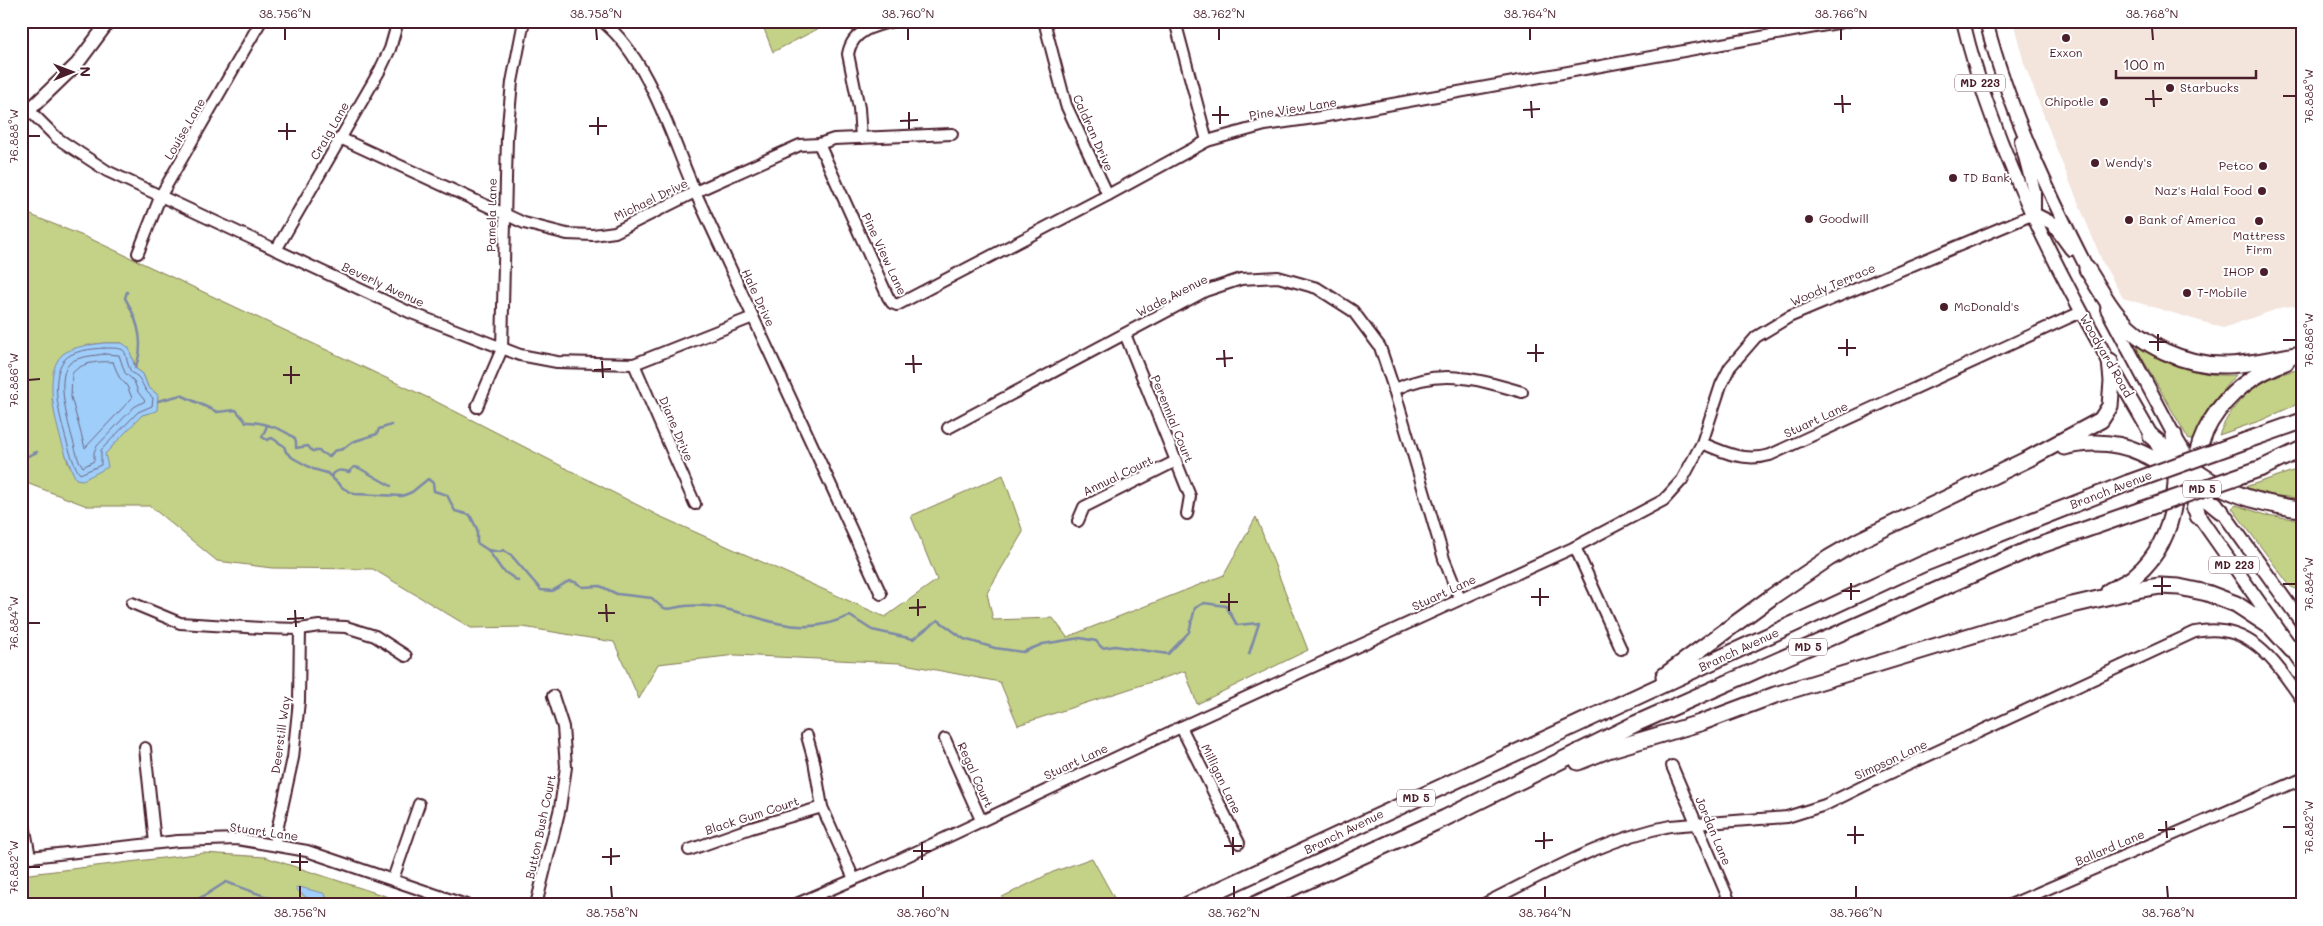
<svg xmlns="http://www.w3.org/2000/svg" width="2323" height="926" font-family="Mali,sans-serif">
<rect width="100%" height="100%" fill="#fff"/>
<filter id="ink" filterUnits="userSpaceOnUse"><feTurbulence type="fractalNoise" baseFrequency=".02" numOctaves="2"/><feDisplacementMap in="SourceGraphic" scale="10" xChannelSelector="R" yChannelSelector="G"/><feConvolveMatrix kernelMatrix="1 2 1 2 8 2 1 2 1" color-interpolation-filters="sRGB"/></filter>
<g filter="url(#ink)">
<polygon fill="#f3e4dc" points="2013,21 2302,21 2302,305 2283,307 2223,328 2123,298 2103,263 2058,153 2024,63"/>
<g fill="#c3d286" stroke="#867858" fill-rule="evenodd">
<polygon points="761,21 833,21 773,52"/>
<path d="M21,211L93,240L435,401L657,515L885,617L937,580L911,516L1003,475L1023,532L987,593L993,620L1053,618L1067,637L1224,575L1256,517L1308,650L1197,704L1185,671L1018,725L1000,682L899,663L736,655L658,664L639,699L614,642L523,627L471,628L373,569L272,568L217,561L150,506H87L21,481ZM104,343H122L134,360L135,368L143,374L148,387L158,395L105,454L76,478L68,463L52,399L87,345Z"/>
<path d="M2137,345C2168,364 2198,377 2236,375C2218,395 2202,413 2195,439L2189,440L2138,351Z"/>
<path d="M2302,369V402L2262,420L2219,435C2234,397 2262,376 2302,369Z"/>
<path d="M2302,468V498C2281,497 2264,495 2245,487Z"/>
<polygon points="2236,505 2266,515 2302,520 2302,561 2297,590 2290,586 2232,508"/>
<polygon points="204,853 265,857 413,905 21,905 21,875"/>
<polygon points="1092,858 1118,905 986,905 1053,872"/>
</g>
<g fill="#9fcefb" stroke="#7d88a8">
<path d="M104,343H122L129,348L135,368L143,374L148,387L158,395L157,411L142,415L105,454L108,467L83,480L76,479C63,454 37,375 63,354C74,346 90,345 104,343Z"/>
<path d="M299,887L323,893L327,897C315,905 304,897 295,888Z"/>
</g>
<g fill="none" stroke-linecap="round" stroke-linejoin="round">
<g stroke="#6c657e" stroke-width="1">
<path d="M104,348C131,348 122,349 130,370C132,374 137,375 139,378C145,387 143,389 153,398L152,406L138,412L101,450V465L80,474C71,464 58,412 57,397C56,386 56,370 64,360C73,350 92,349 104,348Z"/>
<path d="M104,354L119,355L125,373L134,381L138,392L145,401L134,407L97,446L94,452V461L83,467L78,459C73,438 52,379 70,363C78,356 94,356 104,354Z"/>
<path d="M113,362L119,377L127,386L132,398L85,448L71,397L72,374C80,362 100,361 113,362Z"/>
</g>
<g stroke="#7d88a8" stroke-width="2.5">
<path d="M127,292L125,298C138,320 146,344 135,368"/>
<path d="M158,401L181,395L217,412L236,410L246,422C260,421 283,429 293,437C297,439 296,444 296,448L308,446L312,451H319L329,457L334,451L343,449L352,442L377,434L379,429L391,425"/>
<path d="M267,426L262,437L267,440L272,438L284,446L286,452L293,458L313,469L327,473L343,488L354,494L402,496L412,492L428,479L433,483L434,491L447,495L455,511L470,515L477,529V543L488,550L500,552L503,550L511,555L541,590L552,591L569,581L575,582L583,587L600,586L617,594L652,598C667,614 667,608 685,606C694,605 707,606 716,607C747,612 777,628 809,626C823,626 836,621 850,616L872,630L913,639L938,620L964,639L995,648L1023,652L1043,644L1080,638L1096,641L1102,648L1115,646L1168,654L1189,632L1195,608L1204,603L1226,606L1237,625L1259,623L1249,654"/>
<polyline points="21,459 37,452"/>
<path d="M331,476C337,470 340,469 349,472L354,467L359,468L391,486"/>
<polyline points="488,550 502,570 518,581"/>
<polyline points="184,905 204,896 226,882 289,905"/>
</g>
<g stroke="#4a1f2b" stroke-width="14">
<g id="minor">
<path d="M602,21C650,59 672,141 697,196C758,328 820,461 881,594"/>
<polyline points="1044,21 1066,105 1108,195"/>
<polyline points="1175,21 1207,141"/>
<polyline points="30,111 57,138 107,171 409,312 520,355 557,362 634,364 753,317"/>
<polyline points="340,138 524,223 567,234 593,235 615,232 695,192 800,145 819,144 834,139 952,134"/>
<path d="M861,138L859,108L848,54C852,31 873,26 894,21"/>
<polyline points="819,144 888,297 892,303 897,305 1108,195 1207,141 1265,125 1321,117 1848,21"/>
<polyline points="276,250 380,70 390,49 398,21"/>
<polyline points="138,253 161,195 261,21"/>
<polyline points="1125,334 1190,496 1187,514"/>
<polyline points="634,364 695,504"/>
<path d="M1394,390C1439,367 1477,379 1522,392"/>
<polyline points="477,407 502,349 507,137 512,82 524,21"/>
<polyline points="948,428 1205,291 1241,279 1278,277 1317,288 1353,311 1380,347 1393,386 1444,559 1460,599"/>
<path d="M1702,443C1725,453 1745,462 1770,455L2081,312"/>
<polyline points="1078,521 1084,507 1176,461"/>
<polyline points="1575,547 1621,649"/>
<polyline points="132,603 180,623 262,628 300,629 319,626 346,627 375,636 406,656"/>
<polyline points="1181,727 1239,843"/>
<polyline points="807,736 814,761 822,807 854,879"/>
<polyline points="945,739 981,820"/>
<polyline points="145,748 155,843"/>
<polyline points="1672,766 1731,905"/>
<polyline points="21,808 30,857"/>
<polyline points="274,844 293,758 299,701 300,629"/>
<polyline points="689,850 751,828 822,807"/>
<polyline points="21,858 178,841 237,839 307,851 466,905"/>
<polyline points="393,879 419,804"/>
<polyline points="536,905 560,808 566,767 563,727 553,696"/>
<polyline points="794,905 888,865 1181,727 1575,547 1664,500 1682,480 1702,443 1721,385 1730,367 1756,337 1789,317 2034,214"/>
<path d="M1482,905C1543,875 1603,839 1670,826L1787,817L1825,805L1884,776L2195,632C2249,621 2275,661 2302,700"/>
<polyline points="2010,905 2302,779"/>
</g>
</g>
<g stroke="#4a1f2b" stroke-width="16">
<g id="major">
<path d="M1963,21C2001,182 2090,329 2172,471"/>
<path d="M1986,21C2009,111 2050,196 2092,278"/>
<polyline points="21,118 77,64 109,21"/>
<polyline points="2021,141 2034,191 2034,209"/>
<polyline points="2034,214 2052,223 2071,249"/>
<polyline points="2107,309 2174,435 2193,467"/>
<polyline points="2216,503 2302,623"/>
<polyline points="2193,508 2302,663"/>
</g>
</g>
<g stroke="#4a1f2b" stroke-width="19">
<g id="highway">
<path d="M2087,269C2097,284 2106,302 2118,316C2142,346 2185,365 2223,365C2249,365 2276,358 2302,354"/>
<path d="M2151,436C2204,480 2231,501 2302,509"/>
<polyline points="2245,441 2302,421"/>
<path d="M2064,447C2135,430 2170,470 2221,511"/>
<polyline points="2262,468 2302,449"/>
<path d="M2198,516C2179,448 2221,384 2286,362"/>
<path d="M2109,591C2118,586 2129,582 2136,575C2177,540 2180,484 2174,435"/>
<polyline points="1664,676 1773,596 1829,558 1860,540 2030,458 2101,420 2110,406 2112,381 2110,361"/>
<polyline points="1578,762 1608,750 1700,723 1775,695 2072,605 2141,589 2160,586 2179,587 2207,593 2236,604 2271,627 2292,650"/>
<polyline points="1187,905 1923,564 2128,483"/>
<polyline points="1254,905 1445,818 1635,724 1892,610 2030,549 2141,510"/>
</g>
</g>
<use href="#minor" stroke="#fff" stroke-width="10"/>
<use href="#major" stroke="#fff" stroke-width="12"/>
<use href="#highway" stroke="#fff" stroke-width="15"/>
<g stroke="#4a1f2b" stroke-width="19" stroke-linecap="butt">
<g id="highway-bridge">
<polyline points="2128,483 2245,441"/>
<polyline points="2141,510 2262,468"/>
</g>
</g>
<use href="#highway-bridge" stroke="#fff" stroke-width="15"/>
</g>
</g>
<path fill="none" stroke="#4a1f2b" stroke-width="2" d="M285,28V40M596,28L597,40M908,28V40M1219,28V40M1530,28V40M1841,28V40M2152,28L2153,40M2153,90L2154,107M1842,95L1843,113M2283,96H2296M2145,99H2162M1531,101L1532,118M1834,104H1851M1220,106V124M1523,110L1540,109M909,112V129M1212,115H1229M598,117V135M900,121L918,120M287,123V140M589,126H607M278,131H296M28,136H40M2158,334V351M1847,339V356M2283,340H2296M2149,342H2167M1536,344V362M1838,348H1856M1224,350L1225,367M1527,353H1544M913,355L914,373M1216,359L1233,358M602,361L603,378M905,364H922M291,366V384M594,370L611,369M283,375H300M28,380L40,379M2162,577V595M1851,583V600M2283,584H2296M2153,586H2171M1540,588V606M1842,591H1860M1229,593V611M1531,597H1549M918,599V616M1220,602H1238M606,604L607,622M909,608L926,607M295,610L296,627M598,613H615M287,619L304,618M28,623H40M2166,821L2167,838M1855,826V844M2283,827H2296M2158,830L2175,829M1544,832V849M1847,835H1864M1233,837V855M1535,841L1553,840M922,842V860M1224,846H1242M611,848V865M913,851H931M300,853V871M602,857L620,856M291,862H308M28,867H40M300,886V898M611,886L612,898M923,886V898M1234,886V898M1545,886V898M1856,886V898M2167,886L2168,898"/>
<g fill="#4a1f2b" stroke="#fff" stroke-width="2">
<circle cx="2066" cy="38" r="5"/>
<circle cx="2170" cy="88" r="5"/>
<circle cx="2104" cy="102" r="5"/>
<circle cx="2095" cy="163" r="5"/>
<circle cx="2263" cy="166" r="5"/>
<circle cx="1953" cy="178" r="5"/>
<circle cx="2262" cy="191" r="5"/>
<circle cx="1809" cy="219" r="5"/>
<circle cx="2129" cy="220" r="5"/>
<circle cx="2259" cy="221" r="5"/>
<circle cx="2264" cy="272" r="5"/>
<circle cx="2187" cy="293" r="5"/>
<circle cx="1944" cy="307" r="5"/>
</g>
<g text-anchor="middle" stroke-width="4" stroke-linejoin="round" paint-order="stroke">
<g fill="#fff" stroke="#80626b" stroke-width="1">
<rect x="1955" y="74.5" width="50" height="17" rx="4"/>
<rect x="2183" y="480.5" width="38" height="17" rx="4"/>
<rect x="2209" y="556.5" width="50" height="17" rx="4"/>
<rect x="1789" y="638.5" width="38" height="17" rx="4"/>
<rect x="1397" y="789.5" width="38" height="17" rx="4"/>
</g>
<g font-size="11" font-weight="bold" fill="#4a1f2b">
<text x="1980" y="87">MD 223</text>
<text x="2202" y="493">MD 5</text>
<text x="2234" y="569">MD 223</text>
<text x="1808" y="651">MD 5</text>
<text x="1416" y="802">MD 5</text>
</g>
<g font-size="12" fill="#4a1f2b" stroke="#fff" text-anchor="start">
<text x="2066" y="57" text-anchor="middle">Exxon</text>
<text x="2180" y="92">Starbucks</text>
<text x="2094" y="106" text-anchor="end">Chipotle</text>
<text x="2105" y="167">Wendy's</text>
<text x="2253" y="170" text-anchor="end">Petco</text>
<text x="1963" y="182">TD Bank</text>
<text x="2252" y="195" text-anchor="end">Naz's Halal Food</text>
<text x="1819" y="223">Goodwill</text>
<text x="2139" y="224">Bank of America</text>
<text x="2259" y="240" text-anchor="middle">Mattress<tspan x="2259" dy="14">Firm</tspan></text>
<text x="2254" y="276" text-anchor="end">IHOP</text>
<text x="2197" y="297">T-Mobile</text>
<text x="1954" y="311">McDonald's</text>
</g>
<g font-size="12" fill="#4a1f2b" stroke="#fff">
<text transform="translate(1293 109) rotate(-9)" y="4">Pine View Lane</text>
<text transform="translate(185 129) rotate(-60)" y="4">Louise Lane</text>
<text transform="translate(330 131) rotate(-60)" y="4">Craig Lane</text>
<text transform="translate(1093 133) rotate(66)" y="4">Caldran Drive</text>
<text transform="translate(651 200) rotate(-26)" y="4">Michael Drive</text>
<text transform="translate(492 215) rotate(-89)" y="4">Pamela Lane</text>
<text transform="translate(884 254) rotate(65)" y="4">Pine View Lane</text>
<text transform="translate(383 285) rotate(25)" y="4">Beverly Avenue</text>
<text transform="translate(1833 285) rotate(-23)" y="4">Woody Terrace</text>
<text transform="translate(1172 296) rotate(-27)" y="4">Wade Avenue</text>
<text transform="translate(758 298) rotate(65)" y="4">Hale Drive</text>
<text transform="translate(2106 356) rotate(60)" y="4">Woodyard Road</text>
<text transform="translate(1172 419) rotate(68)" y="4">Perennial Court</text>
<text transform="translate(1816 420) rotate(-25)" y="4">Stuart Lane</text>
<text transform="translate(676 429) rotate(67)" y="4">Diane Drive</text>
<text transform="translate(1118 476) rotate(-26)" y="4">Annual Court</text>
<text transform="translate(2111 490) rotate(-21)" y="4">Branch Avenue</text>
<text transform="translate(1444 593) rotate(-25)" y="4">Stuart Lane</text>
<text transform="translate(1739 650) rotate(-25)" y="4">Branch Avenue</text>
<text transform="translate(281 735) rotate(-82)" y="4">Deerstill Way</text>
<text transform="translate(1891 760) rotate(-25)" y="4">Simpson Lane</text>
<text transform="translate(1076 762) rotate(-25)" y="4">Stuart Lane</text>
<text transform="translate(975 775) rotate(66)" y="4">Regal Court</text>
<text transform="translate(1221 779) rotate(64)" y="4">Milligan Lane</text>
<text transform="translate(752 816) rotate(-18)" y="4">Black Gum Court</text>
<text transform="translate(541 827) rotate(-78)" y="4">Button Bush Court</text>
<text transform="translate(1713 831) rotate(67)" y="4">Jordan Lane</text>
<text transform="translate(264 832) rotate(8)" y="4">Stuart Lane</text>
<text transform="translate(1344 832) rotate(-26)" y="4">Branch Avenue</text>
<text transform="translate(2110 848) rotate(-23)" y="4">Ballard Lane</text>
</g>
</g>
<rect width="2323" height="926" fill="none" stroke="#fff" stroke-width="55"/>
<g transform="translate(72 72) rotate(89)" stroke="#ffffff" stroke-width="4" paint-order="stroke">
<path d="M0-4L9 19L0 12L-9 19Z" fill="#4a1f2b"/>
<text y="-8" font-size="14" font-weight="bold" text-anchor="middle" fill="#4a1f2b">N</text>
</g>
<path d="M2116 70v8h140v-8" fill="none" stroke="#4a1f2b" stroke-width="2.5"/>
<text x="2123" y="70" font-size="15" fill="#4a1f2b" stroke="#ffffff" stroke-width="4" paint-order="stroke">100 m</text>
<rect x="28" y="28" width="2268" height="870" fill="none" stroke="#4a1f2b" stroke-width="2"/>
<g font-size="12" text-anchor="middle" fill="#4a1f2b">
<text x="285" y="18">38.756°N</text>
<text x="596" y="18">38.758°N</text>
<text x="908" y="18">38.760°N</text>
<text x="1219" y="18">38.762°N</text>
<text x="1530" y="18">38.764°N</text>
<text x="1841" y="18">38.766°N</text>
<text x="2152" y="18">38.768°N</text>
<text transform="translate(2309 96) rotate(-90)" y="4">76.888°W</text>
<text transform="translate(14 136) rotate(-90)" y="4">76.888°W</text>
<text transform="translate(2309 340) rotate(-90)" y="4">76.886°W</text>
<text transform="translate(14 380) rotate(-90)" y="4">76.886°W</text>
<text transform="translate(2309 584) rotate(-90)" y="4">76.884°W</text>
<text transform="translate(14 623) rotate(-90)" y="4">76.884°W</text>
<text transform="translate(2309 827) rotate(-90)" y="4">76.882°W</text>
<text transform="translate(14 867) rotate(-90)" y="4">76.882°W</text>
<text x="300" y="917">38.756°N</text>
<text x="612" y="917">38.758°N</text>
<text x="923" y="917">38.760°N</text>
<text x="1234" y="917">38.762°N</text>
<text x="1545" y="917">38.764°N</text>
<text x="1856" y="917">38.766°N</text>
<text x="2168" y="917">38.768°N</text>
</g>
</svg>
